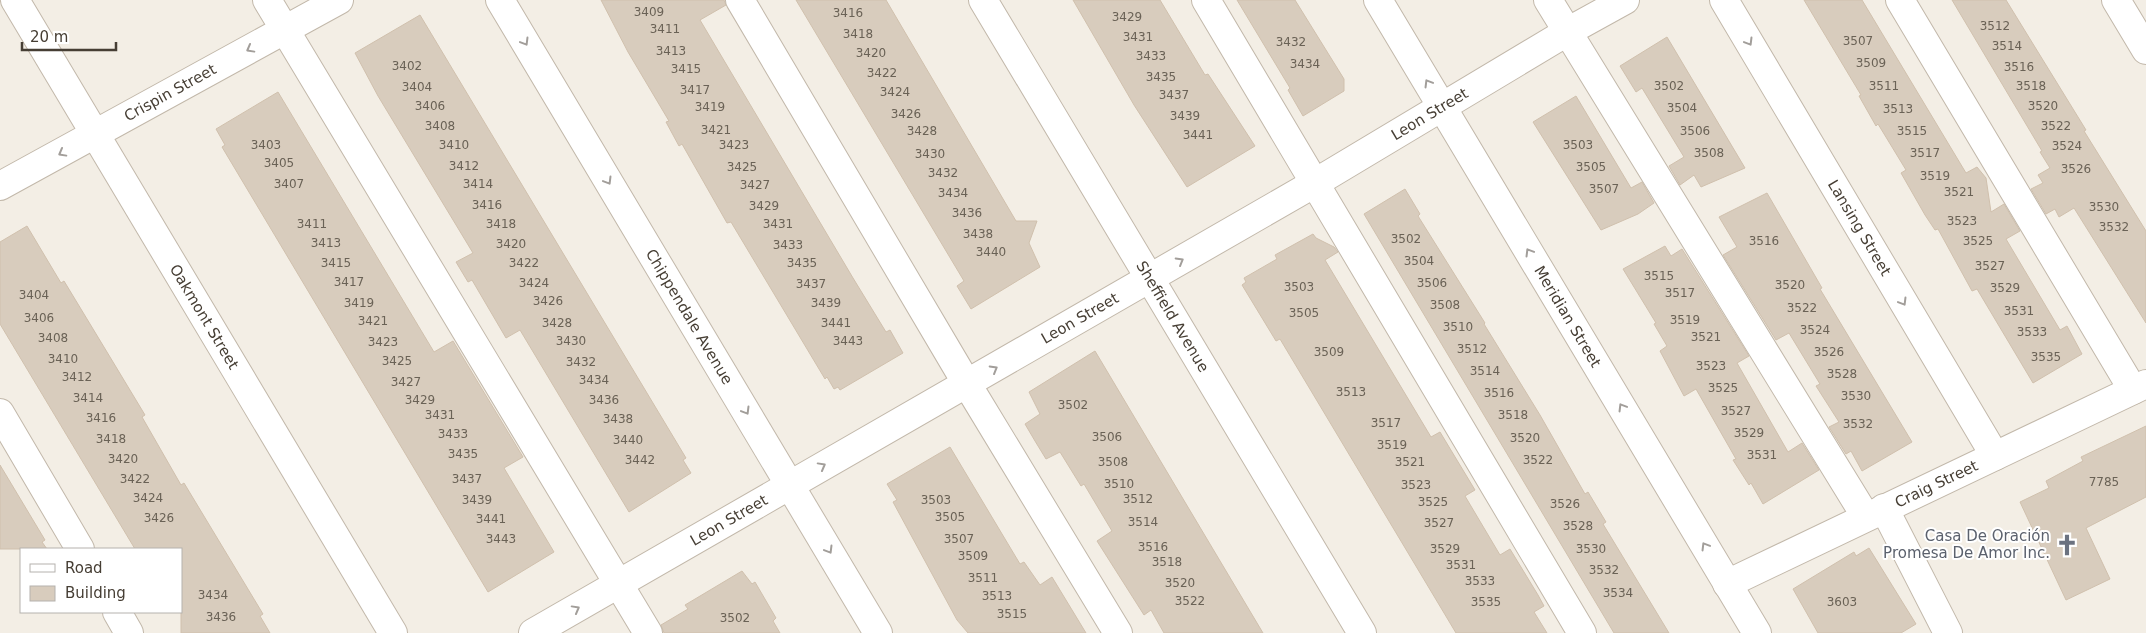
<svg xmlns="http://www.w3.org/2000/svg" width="2146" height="633" font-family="'DejaVu Sans',sans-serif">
<rect width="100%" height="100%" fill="#f3eee5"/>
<g fill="#d8ccbd" stroke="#d0c0ad">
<polygon points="601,0 724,0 726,5 700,20 853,278 886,332 890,330 903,353 840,390 838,387 834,389 827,377 825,379 731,222 727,223 682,144 679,146 666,122 669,121 628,52"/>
<polygon points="796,0 886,0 1016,221 1037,221 1029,243 1040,267 971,309 957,286 964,281"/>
<polygon points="1073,0 1160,0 1205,75 1208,74 1255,146 1187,187 1134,105"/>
<polygon points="1237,0 1295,0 1344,79 1344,91 1303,116 1288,90 1290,88"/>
<polygon points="1804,0 1862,0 1966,173 1977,167 1986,178 1991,212 2004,204 2020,231 2006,239 2060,330 2067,326 2082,354 2033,383 1977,289 1972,291 1938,229 1935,230 1925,215 1901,173 1906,170 1878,124 1876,126 1859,96 1861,95"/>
<polygon points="1952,0 2006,0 2086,130 2084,131 2146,231 2146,323 2074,208 2059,217 2055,209 2046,214 2031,189 2043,183 2038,175 2050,168 2040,152 2042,151"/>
<polygon points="420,15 686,458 683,460 691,473 629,512 520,330 506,338 472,280 468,282 456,262 473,253 378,96 355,53"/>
<polygon points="1667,37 1745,168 1701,187 1694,175 1680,185 1669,166 1684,157 1642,88 1636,92 1620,66"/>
<polygon points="278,92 434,352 453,341 523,457 504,468 554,552 488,592 222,147 225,145 216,129"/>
<polygon points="1576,96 1631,188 1642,182 1654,203 1638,214 1601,230 1533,122"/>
<polygon points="1405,189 1420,214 1418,216 1485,323 1484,324 1540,415 1585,494 1588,492 1606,522 1603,524 1669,633 1614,633 1364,214"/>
<polygon points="1767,193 1822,288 1820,289 1912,442 1862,471 1851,451 1846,454 1829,427 1839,422 1816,386 1820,384 1789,333 1776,340 1723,255 1737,247 1719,217"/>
<polygon points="27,226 61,283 64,281 110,357 145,415 142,417 181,485 184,483 263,614 260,616 270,633 181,633 181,549 135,549 0,324 0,242"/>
<polygon points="1313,234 1316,238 1334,247 1338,252 1325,260 1431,437 1440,432 1475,490 1465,496 1500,555 1510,549 1538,595 1544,606 1534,612 1547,633 1456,633 1280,339 1276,341 1242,285 1246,282 1244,278 1277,259 1275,255"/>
<polygon points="1665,246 1671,256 1682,249 1749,356 1737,363 1788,452 1802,443 1819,470 1763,504 1751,483 1749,485 1733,460 1736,459 1696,389 1684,396 1660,351 1667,346 1654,324 1656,323 1623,269"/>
<polygon points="1095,351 1201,529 1263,633 1164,633 1151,610 1144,615 1097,541 1112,531 1084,484 1081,486 1060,452 1046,459 1035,441 1025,424 1040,414 1029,392"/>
<polygon points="2146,426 2146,497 2086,528 2110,579 2066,600 2020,502 2049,488 2046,481 2083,461 2081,457"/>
<polygon points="950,447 1020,564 1024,562 1040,585 1052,577 1086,633 968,633 957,620 893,502 897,500 887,484"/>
<polygon points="0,465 45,540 42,542 47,549 0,549"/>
<polygon points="1869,548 1916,624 1901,633 1818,633 1793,589 1854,552 1856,556"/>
<polygon points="742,571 752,584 755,582 776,618 773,621 780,633 664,633 661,625 688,609 685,605"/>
</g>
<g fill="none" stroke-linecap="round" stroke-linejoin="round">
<g stroke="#c2b8aa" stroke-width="30">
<g id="minor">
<path id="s1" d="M15,0L393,633"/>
<polyline points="267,0 648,633"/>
<path id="s2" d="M500,0L878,633"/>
<polyline points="740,0 967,384 1118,633"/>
<path id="s3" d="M983,0L1362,633"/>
<polyline points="1206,0 1582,633"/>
<path id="s4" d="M1378,0L1757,633"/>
<polyline points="1548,0 1866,517"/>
<path id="s5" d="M1724,0L1995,456"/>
<polyline points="1900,0 2133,390"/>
<polyline points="2116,0 2146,50"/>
<path id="s6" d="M0,186L339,0"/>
<polyline points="0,413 80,549"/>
<polyline points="1884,508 1948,633"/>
<path id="s7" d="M1727,584L2146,384"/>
<polyline points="117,612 129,633"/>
<path id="s8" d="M533,633L1315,183L1567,32L1625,0"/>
</g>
</g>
<use href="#minor" stroke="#fff" stroke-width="28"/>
</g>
<defs><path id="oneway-chevron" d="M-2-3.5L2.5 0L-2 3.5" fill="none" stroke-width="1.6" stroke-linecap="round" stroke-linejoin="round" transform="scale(1.25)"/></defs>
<g stroke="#a29e9a">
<use href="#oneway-chevron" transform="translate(525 42) rotate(59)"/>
<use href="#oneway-chevron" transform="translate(1749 42) rotate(59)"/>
<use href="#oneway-chevron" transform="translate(250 49) rotate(151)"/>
<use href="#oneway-chevron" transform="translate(1428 83) rotate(-121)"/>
<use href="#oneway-chevron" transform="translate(62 153) rotate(151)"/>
<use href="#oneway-chevron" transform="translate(608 181) rotate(59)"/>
<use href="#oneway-chevron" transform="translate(1529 252) rotate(-121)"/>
<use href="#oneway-chevron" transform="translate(1180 261) rotate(-30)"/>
<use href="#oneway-chevron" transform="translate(1903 302) rotate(59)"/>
<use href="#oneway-chevron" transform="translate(994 369) rotate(-30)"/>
<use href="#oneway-chevron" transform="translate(1622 407) rotate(-121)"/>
<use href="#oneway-chevron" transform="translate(746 411) rotate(59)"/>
<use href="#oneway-chevron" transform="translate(822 466) rotate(-29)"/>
<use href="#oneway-chevron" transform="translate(1705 546) rotate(-121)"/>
<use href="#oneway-chevron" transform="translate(829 550) rotate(59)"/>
<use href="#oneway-chevron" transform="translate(576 609) rotate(-29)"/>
</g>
<defs>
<g id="church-bare" transform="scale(1.725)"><path d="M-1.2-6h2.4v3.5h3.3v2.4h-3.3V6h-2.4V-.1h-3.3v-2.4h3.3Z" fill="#6b7280" stroke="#fff" stroke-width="2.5" paint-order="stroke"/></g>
</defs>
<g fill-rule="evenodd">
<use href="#church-bare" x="2067" y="545"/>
</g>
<g text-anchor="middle" stroke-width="4" stroke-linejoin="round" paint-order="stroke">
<g font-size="12" fill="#6a6256">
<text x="649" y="16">3409</text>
<text x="848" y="17">3416</text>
<text x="1127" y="21">3429</text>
<text x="1995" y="30">3512</text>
<text x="665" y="33">3411</text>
<text x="858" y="38">3418</text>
<text x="1138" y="41">3431</text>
<text x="1858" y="45">3507</text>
<text x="1291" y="46">3432</text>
<text x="2007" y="50">3514</text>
<text x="671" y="55">3413</text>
<text x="871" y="57">3420</text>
<text x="1151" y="60">3433</text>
<text x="1871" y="67">3509</text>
<text x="1305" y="68">3434</text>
<text x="407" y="70">3402</text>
<text x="2019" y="71">3516</text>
<text x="686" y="73">3415</text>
<text x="882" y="77">3422</text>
<text x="1161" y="81">3435</text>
<text x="1669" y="90">3502</text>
<text x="1884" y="90">3511</text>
<text x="2031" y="90">3518</text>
<text x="417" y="91">3404</text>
<text x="695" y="94">3417</text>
<text x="895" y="96">3424</text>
<text x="1174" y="99">3437</text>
<text x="430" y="110">3406</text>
<text x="2043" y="110">3520</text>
<text x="710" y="111">3419</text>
<text x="1682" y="112">3504</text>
<text x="1898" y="113">3513</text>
<text x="906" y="118">3426</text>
<text x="1185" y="120">3439</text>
<text x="440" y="130">3408</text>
<text x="2056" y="130">3522</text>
<text x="716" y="134">3421</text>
<text x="922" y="135">3428</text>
<text x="1695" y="135">3506</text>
<text x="1912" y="135">3515</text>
<text x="1198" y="139">3441</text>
<text x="266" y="149">3403</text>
<text x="454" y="149">3410</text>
<text x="734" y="149">3423</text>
<text x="1578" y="149">3503</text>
<text x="2067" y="150">3524</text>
<text x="1709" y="157">3508</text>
<text x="1925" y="157">3517</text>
<text x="930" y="158">3430</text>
<text x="279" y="167">3405</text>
<text x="464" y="170">3412</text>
<text x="742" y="171">3425</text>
<text x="1591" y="171">3505</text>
<text x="2076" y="173">3526</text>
<text x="943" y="177">3432</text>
<text x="1935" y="180">3519</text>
<text x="289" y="188">3407</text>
<text x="478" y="188">3414</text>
<text x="755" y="189">3427</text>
<text x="1604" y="193">3507</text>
<text x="1959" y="196">3521</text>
<text x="953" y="197">3434</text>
<text x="487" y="209">3416</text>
<text x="764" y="210">3429</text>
<text x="2104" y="211">3530</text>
<text x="967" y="217">3436</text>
<text x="1962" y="225">3523</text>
<text x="312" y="228">3411</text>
<text x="501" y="228">3418</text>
<text x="778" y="228">3431</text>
<text x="2114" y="231">3532</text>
<text x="978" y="238">3438</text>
<text x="1406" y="243">3502</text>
<text x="1764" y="245">3516</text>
<text x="1978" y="245">3525</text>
<text x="326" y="247">3413</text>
<text x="511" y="248">3420</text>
<text x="788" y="249">3433</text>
<text x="991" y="256">3440</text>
<text x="1419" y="265">3504</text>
<text x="336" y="267">3415</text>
<text x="524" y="267">3422</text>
<text x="802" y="267">3435</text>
<text x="1990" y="270">3527</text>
<text x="1659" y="280">3515</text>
<text x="349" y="286">3417</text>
<text x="534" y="287">3424</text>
<text x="1432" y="287">3506</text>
<text x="811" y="288">3437</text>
<text x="1790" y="289">3520</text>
<text x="1299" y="291">3503</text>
<text x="2005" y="292">3529</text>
<text x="1680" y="297">3517</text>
<text x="34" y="299">3404</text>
<text x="548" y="305">3426</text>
<text x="359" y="307">3419</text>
<text x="826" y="307">3439</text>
<text x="1445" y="309">3508</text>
<text x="1802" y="312">3522</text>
<text x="2019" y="315">3531</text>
<text x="1304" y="317">3505</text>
<text x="39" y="322">3406</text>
<text x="1685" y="324">3519</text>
<text x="373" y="325">3421</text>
<text x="557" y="327">3428</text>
<text x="836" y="327">3441</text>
<text x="1458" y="331">3510</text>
<text x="1815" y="334">3524</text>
<text x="2032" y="336">3533</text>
<text x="1706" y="341">3521</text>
<text x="53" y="342">3408</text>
<text x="571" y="345">3430</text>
<text x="848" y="345">3443</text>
<text x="383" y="346">3423</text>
<text x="1472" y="353">3512</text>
<text x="1329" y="356">3509</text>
<text x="1829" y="356">3526</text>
<text x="2046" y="361">3535</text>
<text x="63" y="363">3410</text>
<text x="397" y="365">3425</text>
<text x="581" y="366">3432</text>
<text x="1711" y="370">3523</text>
<text x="1485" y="375">3514</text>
<text x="1842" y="378">3528</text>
<text x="77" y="381">3412</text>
<text x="594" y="384">3434</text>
<text x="406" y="386">3427</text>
<text x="1723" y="392">3525</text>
<text x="1351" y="396">3513</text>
<text x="1499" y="397">3516</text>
<text x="1856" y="400">3530</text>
<text x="88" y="402">3414</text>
<text x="420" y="404">3429</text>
<text x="604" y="404">3436</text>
<text x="1073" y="409">3502</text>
<text x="1736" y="415">3527</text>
<text x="440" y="419">3431</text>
<text x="1513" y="419">3518</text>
<text x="101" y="422">3416</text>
<text x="618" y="423">3438</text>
<text x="1386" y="427">3517</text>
<text x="1858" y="428">3532</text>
<text x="1749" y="437">3529</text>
<text x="453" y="438">3433</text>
<text x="1107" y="441">3506</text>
<text x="1525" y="442">3520</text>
<text x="111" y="443">3418</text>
<text x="628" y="444">3440</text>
<text x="1392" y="449">3519</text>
<text x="463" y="458">3435</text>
<text x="1762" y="459">3531</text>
<text x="123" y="463">3420</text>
<text x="640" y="464">3442</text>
<text x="1538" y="464">3522</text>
<text x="1113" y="466">3508</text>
<text x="1410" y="466">3521</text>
<text x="135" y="483">3422</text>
<text x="467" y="483">3437</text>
<text x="2104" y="486">7785</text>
<text x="1119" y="488">3510</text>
<text x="1416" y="489">3523</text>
<text x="148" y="502">3424</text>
<text x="1138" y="503">3512</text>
<text x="477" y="504">3439</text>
<text x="936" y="504">3503</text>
<text x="1433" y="506">3525</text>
<text x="1565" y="508">3526</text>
<text x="950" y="521">3505</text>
<text x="159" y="522">3426</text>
<text x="491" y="523">3441</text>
<text x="1143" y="526">3514</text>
<text x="1439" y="527">3527</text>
<text x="1578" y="530">3528</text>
<text x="501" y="543">3443</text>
<text x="959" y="543">3507</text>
<text x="1153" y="551">3516</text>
<text x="1445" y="553">3529</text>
<text x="1591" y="553">3530</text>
<text x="973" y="560">3509</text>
<text x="1167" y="566">3518</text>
<text x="1461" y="569">3531</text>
<text x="1604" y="574">3532</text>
<text x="983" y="582">3511</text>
<text x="1480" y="585">3533</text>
<text x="1180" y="587">3520</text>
<text x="1618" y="597">3534</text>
<text x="213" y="599">3434</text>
<text x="997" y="600">3513</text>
<text x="1190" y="605">3522</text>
<text x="1486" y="606">3535</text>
<text x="1842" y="606">3603</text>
<text x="1012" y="618">3515</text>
<text x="221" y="621">3436</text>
<text x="735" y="622">3502</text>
</g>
<g font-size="15" fill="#463e34" stroke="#fff">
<text dy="5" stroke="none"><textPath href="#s6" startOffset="194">Crispin Street</textPath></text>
<text dy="5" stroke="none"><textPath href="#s8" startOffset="1036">Leon Street</textPath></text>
<text dy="5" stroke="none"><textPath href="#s5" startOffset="265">Lansing Street</textPath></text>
<text dy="5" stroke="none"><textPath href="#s3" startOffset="369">Sheffield Avenue</textPath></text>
<text dy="5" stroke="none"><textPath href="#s1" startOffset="369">Oakmont Street</textPath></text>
<text dy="5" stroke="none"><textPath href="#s2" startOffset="369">Chippendale Avenue</textPath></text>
<text dy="5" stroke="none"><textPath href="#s4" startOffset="369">Meridian Street</textPath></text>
<text dy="5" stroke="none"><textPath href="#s8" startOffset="631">Leon Street</textPath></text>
<text dy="5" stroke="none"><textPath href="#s7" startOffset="232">Craig Street</textPath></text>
<text dy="5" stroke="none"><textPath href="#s8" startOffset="226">Leon Street</textPath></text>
</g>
<g font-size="15" fill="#5b616d" stroke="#fff" text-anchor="end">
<text x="2050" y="541">Casa De Oración<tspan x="2050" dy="17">Promesa De Amor Inc.</tspan></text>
</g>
</g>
<rect x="20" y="548" width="162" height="65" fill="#ffffff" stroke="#b5b2ae"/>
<rect x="30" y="564" width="25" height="8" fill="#ffffff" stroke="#b5b2ae"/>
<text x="65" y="573" font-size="15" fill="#463e34">Road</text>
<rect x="30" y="586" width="25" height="15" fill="#d8ccbd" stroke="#b5b2ae"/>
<text x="65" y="598" font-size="15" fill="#463e34">Building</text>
<path d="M22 42v8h94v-8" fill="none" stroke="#463e34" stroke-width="2.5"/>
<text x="30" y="42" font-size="15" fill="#463e34" stroke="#ffffff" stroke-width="4" paint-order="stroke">20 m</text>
</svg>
